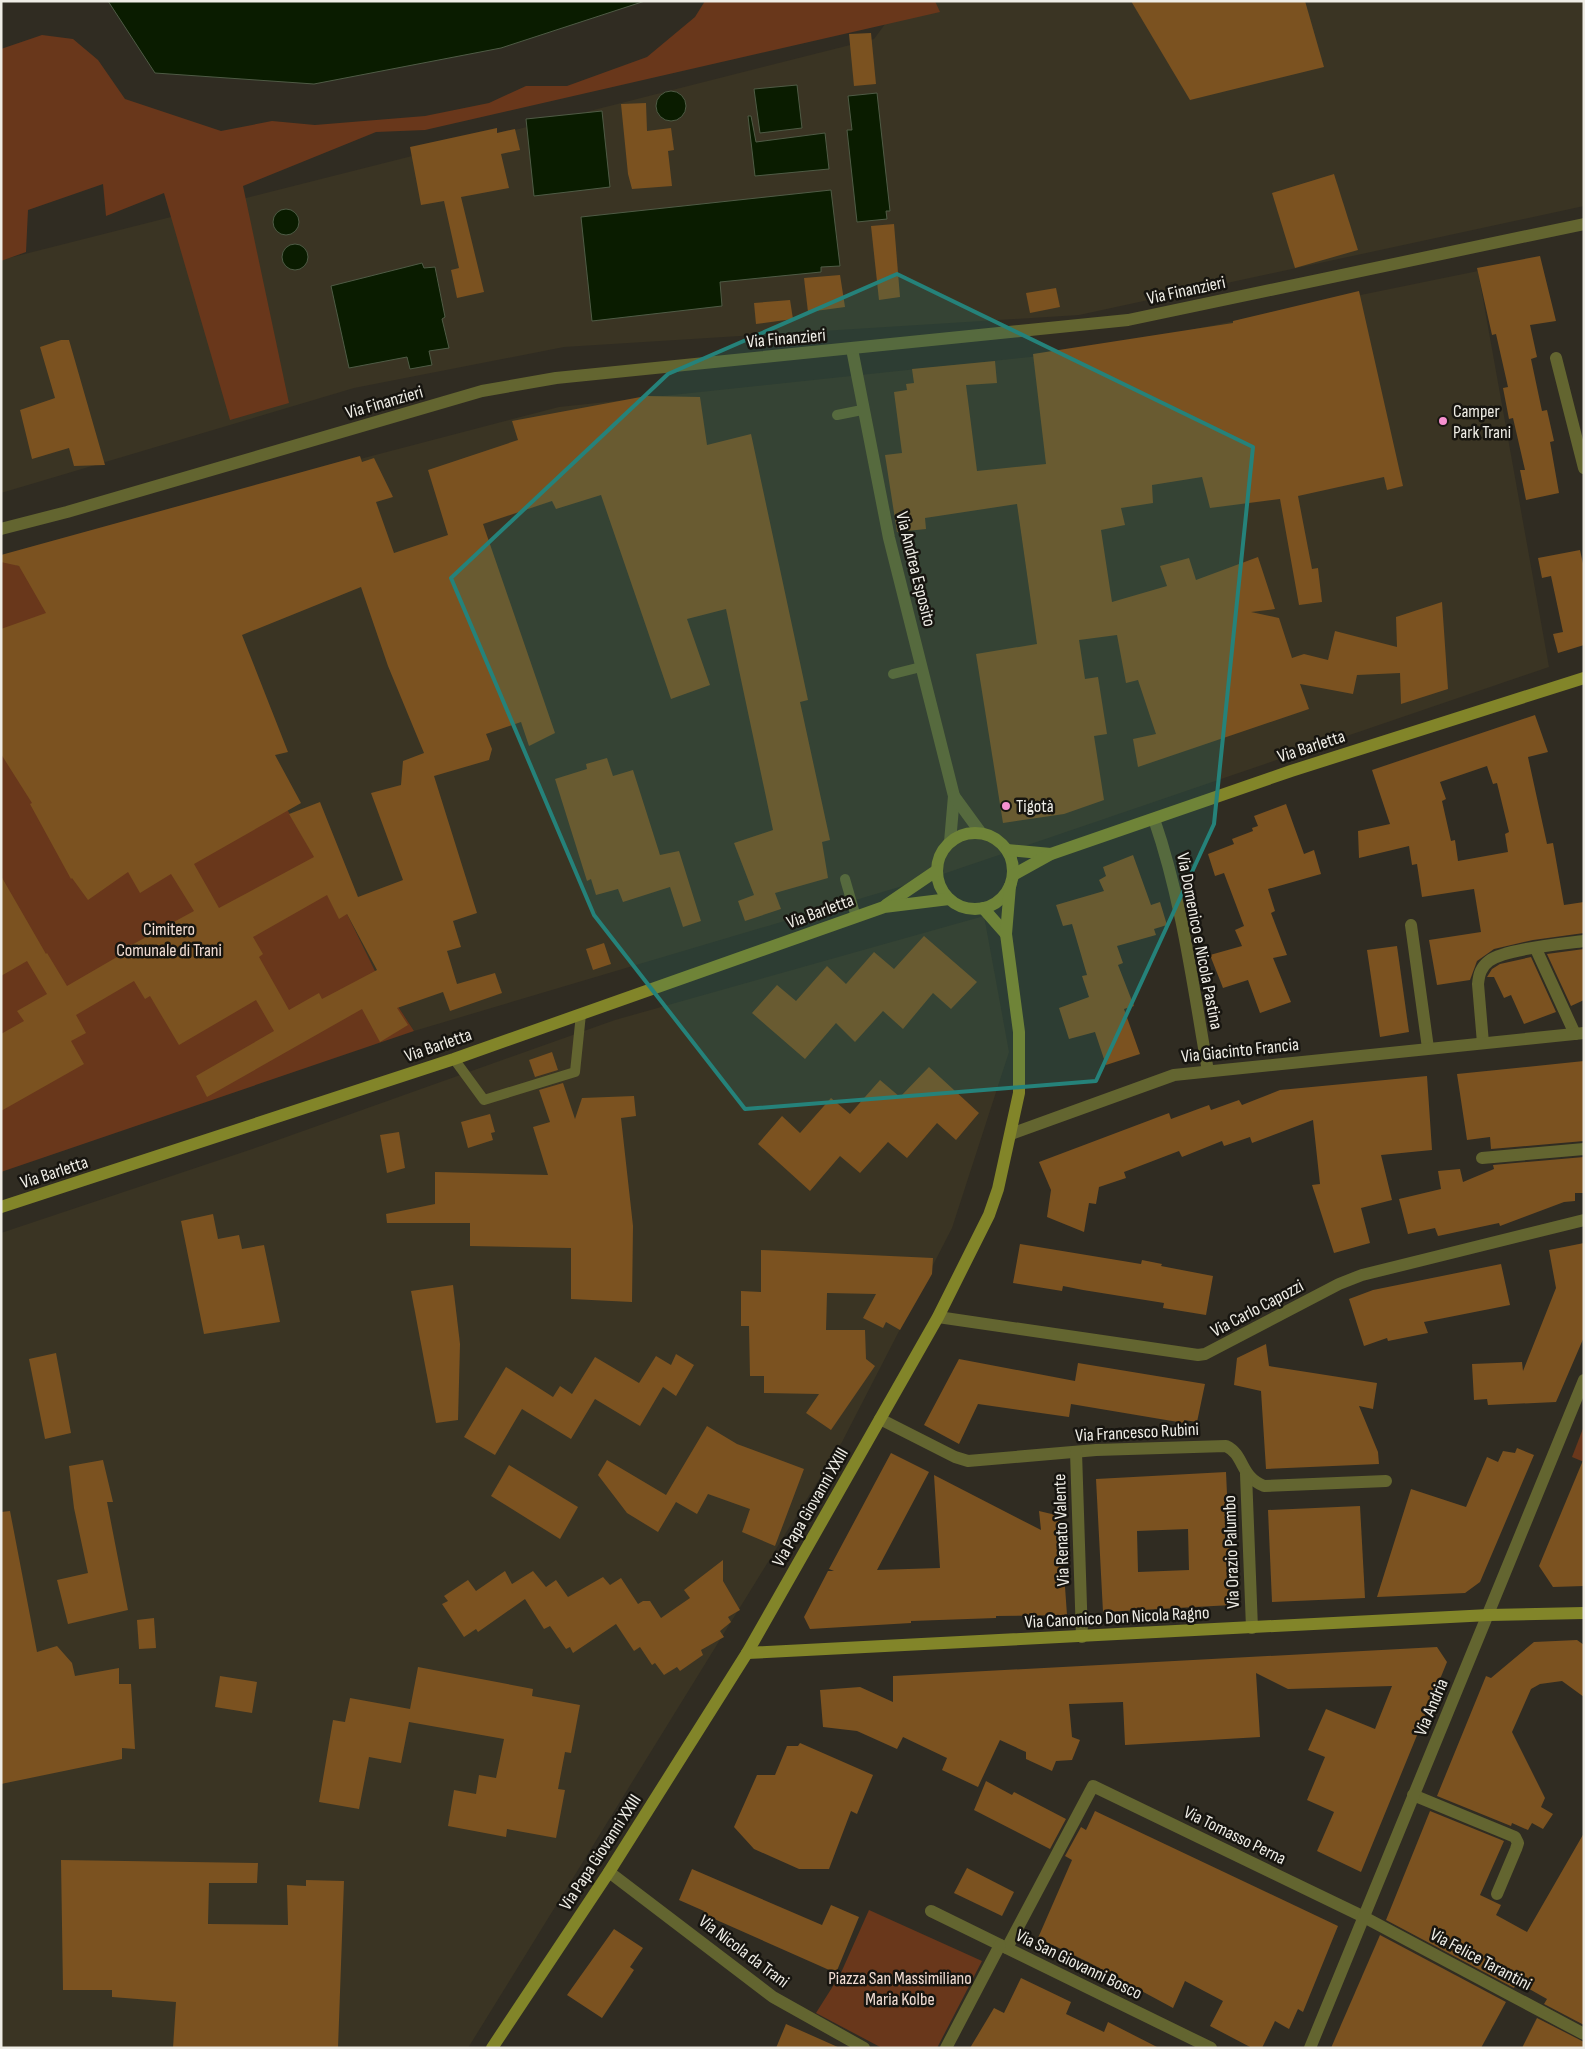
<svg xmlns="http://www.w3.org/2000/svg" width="1585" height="2049" font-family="'Sofia Sans Condensed',sans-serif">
<rect width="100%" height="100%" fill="#302c22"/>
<g fill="#3a3423">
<polygon points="902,1 1584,1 1584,206 1079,315 564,347 354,388 1,493 1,260 874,39"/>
<polygon points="1478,271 1549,667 943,874 414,1031 375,971 333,891 260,762 1,557 169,509 559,407 1087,351"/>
<polygon points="984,916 1009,1052 952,1228 842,1442 468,2048 1,2048 1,1233 261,1146 615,1020"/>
</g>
<g fill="#69371b">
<polygon points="705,1 935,1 940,12 425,130 376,132 243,186 289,403 230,420 164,193 106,216 103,184 28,210 26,252 1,261 1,49 42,35 73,39 98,60 125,99 221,131 272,121 315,125 425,116 489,103 526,86 567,86 647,57 695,17"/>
<polygon points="1,560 19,566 260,762 347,914 375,971 414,1031 1,1172"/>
<polygon points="1584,1426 1584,1462 1572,1457"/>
<polygon points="869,1910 982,1961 937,2048 882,2048 816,2013 840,1975"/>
</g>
<g fill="#0a1c00" stroke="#4f5b45">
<polygon points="108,1 645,1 501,48 314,84 155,73"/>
<polygon points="797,85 802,128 760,133 754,89"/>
<circle cx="671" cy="106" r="15"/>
<polygon points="877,93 890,211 886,211 887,219 857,222 847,130 852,130 848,96"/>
<polygon points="602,111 610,187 534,196 526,119"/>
<polygon points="748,116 751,116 756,142 825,133 829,169 755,176"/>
<polygon points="831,190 840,266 821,267 821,272 720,282 722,306 592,321 581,217"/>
<circle cx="286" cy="222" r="13"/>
<circle cx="295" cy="257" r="13"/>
<polygon points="422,263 424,268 435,267 445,317 442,319 449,348 429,351 432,365 410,369 407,357 349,368 331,286"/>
</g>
<g fill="#7b5220" fill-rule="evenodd">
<polygon points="1131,1 1305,1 1324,67 1190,100"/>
<polygon points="871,33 876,84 854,86 849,34"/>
<polygon points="646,103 647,131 671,128 674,150 668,151 672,186 632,189 628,174 621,104"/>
<polygon points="497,128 497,133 515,129 520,150 501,154 509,188 461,197 484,292 457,298 451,270 459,268 444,201 421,205 410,147"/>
<polygon points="1334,174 1358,250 1295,268 1272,193"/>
<polygon points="894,224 900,297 879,300 871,226"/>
<polygon points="1540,256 1556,321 1530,325 1537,357 1531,359 1542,411 1547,410 1554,441 1550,442 1559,493 1526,500 1520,470 1525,470 1513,418 1509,419 1503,388 1508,387 1496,334 1492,335 1477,268"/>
<polygon points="840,275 845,307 808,312 804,278"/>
<polygon points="1056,288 1060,307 1030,313 1026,293"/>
<polygon points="1359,291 1403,486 1387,490 1384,477 1298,496 1312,569 1318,568 1322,602 1299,605 1280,499 1210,508 1202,477 1152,485 1153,503 1121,508 1125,525 1101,530 1112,602 1167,586 1160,566 1189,558 1196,580 1258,557 1275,609 1251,612 1279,618 1292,658 1304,654 1328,660 1335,631 1397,647 1396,617 1442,602 1448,689 1401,704 1400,673 1357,675 1353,694 1300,684 1309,709 1138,767 1133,739 1156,734 1138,680 1126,683 1117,635 1079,640 1085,679 1098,677 1107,734 1094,736 1104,800 1064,814 1003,823 976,654 1037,644 1017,504 925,518 926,529 897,532 885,455 902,453 894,392 907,390 906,384 914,383 912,369 995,361 997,383 966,385 977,471 1046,464 1033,354 1233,323 1233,321"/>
<polygon points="790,300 793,319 756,324 754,303"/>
<polygon points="61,340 69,340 105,465 74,466 69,448 32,459 20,410 55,398 40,347"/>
<path d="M646,396L700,397L707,445L751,434L808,700L800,702L830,840L822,842L828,878L775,893L781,909L745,921L738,901L754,895L734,843L773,830L726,609L687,619L710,685L671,699L601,495L556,509L552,501L483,524L555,733L529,746L521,722L486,734L492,749L489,760L434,776L477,913L453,921L461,947L447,951L457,984L495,973L502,993L450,1011L443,992L397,1008L408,1025L380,1042L362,1009L207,1097L196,1076L274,1031L256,1000L179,1045L150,996L145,999L134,981L76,1015L86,1033L71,1041L84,1064L1,1111V1034L24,1021L17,1011L47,994L27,961L1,976V876L46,954L47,953L67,986L117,957L115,954L194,911L171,874L140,893L128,872L88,900L72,878L71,879L30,804L32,803L1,754V629L46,613L19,566L1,562V555L360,456L362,462L374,458L393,497L376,502L394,553L448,535L428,470L518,440L512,421ZM361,587L388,666L424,753L403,761L401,785L371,793L403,880L358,897L320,802L289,814L314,857L219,908L194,864L301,803L275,755L288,752L242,635ZM327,895L339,919L347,914L377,970L322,999L319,993L289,1010L259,957L263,954L253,937Z"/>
<polygon points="1580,550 1584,568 1584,645 1558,653 1553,634 1563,632 1551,576 1542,578 1538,558"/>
<path d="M1535,715L1548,752L1528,757L1547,844L1553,843L1564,905L1584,902V933L1533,940L1494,949L1477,961L1470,980L1437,985L1429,940L1481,932L1474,889L1422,897L1417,864L1412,865L1409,846L1359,858L1358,831L1390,824L1372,770ZM1487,766L1493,784L1497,783L1509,832L1505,834L1508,852L1458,861L1455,840L1451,841L1442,801L1446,799L1440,782Z"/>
<polygon points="607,758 613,776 633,770 660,855 679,851 701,921 683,927 670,887 623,902 618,889 596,895 591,879 587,881 555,779 587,769 586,764"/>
<polygon points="1286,804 1304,854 1314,850 1321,874 1268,889 1275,911 1271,913 1287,955 1273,958 1291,1002 1260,1013 1248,980 1223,988 1210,955 1242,946 1235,930 1244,926 1224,873 1215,876 1208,854 1234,844 1232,839 1253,831 1252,828 1258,826 1254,816"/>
<polygon points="1133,855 1151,905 1160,902 1167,925 1154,929 1156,935 1117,946 1123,963 1118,965 1134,1006 1124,1009 1140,1054 1106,1065 1095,1032 1069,1039 1059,1008 1089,997 1082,976 1087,975 1072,924 1063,926 1056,905 1104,891 1099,880 1106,876 1103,867"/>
<polygon points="924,936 977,982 951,1009 933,993 903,1029 883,1011 855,1042 836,1023 805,1059 752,1013 777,985 796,1001 827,966 846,984 874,952 894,969"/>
<polygon points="604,943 611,964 593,970 586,949"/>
<polygon points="1397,946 1409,1032 1380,1037 1367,950"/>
<polygon points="1584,949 1584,1000 1571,1006 1547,954"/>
<polygon points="1531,957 1556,1012 1524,1024 1511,995 1504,998 1494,977 1487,977 1492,969 1500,964"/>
<polygon points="552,1052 558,1070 535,1077 529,1060"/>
<polygon points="1584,1061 1584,1141 1491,1149 1490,1137 1467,1140 1457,1074"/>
<polygon points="929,1067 979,1113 956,1140 937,1123 907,1158 888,1142 860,1173 840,1156 810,1191 758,1144 782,1116 800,1133 831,1098 850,1114 880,1080 900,1097"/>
<polygon points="1427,1076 1432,1150 1381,1155 1392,1200 1361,1208 1370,1243 1334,1253 1312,1185 1320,1184 1313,1120 1252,1143 1250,1137 1224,1146 1222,1141 1182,1157 1179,1151 1124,1172 1126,1178 1099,1187 1096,1204 1089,1203 1084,1232 1047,1217 1051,1190 1039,1162 1169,1113 1171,1119 1209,1105 1211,1110 1239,1100 1242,1105 1280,1090"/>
<polygon points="563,1083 575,1119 582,1098 634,1096 636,1116 621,1118 633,1226 632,1302 571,1299 571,1248 470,1246 470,1223 387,1223 386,1214 435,1204 435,1172 548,1175 533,1127 550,1122 539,1090"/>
<polygon points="490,1114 495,1132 491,1133 493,1140 468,1148 461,1122"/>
<polygon points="399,1132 405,1168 387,1173 380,1135"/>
<polygon points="1584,1157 1584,1193 1575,1193 1575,1201 1564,1202 1500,1226 1499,1223 1438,1236 1435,1228 1408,1234 1399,1199 1441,1189 1438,1171 1460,1169 1463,1182 1494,1169 1493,1165"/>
<polygon points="213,1214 218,1239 239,1235 242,1249 264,1245 280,1322 204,1334 181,1221"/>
<polygon points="1584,1243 1584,1337 1556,1402 1488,1405 1487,1399 1474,1400 1472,1364 1522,1362 1523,1371 1556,1288 1549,1250"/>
<polygon points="1020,1244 1141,1264 1142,1260 1162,1264 1161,1266 1213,1276 1206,1315 1163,1308 1164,1303 1083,1290 1063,1286 1062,1291 1013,1283"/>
<polygon points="761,1250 933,1258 932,1274 900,1330 886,1322 883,1328 863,1318 876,1294 827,1293 826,1330 865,1330 866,1359 875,1366 831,1430 806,1413 819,1394 764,1393 764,1376 750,1376 749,1326 741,1326 741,1291 761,1292"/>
<polygon points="1501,1264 1510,1305 1424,1322 1428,1333 1388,1341 1387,1338 1364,1346 1349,1299 1373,1290"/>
<polygon points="453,1285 460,1344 458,1420 436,1423 411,1291"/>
<polygon points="1266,1344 1269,1366 1377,1383 1373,1409 1359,1406 1378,1452 1379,1464 1266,1469 1261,1391 1234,1385 1237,1358"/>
<polygon points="56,1353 71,1433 45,1439 29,1359"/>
<polygon points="676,1354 694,1365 676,1396 663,1387 640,1426 595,1399 571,1439 522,1409 495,1455 464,1437 506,1367 553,1397 560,1386 572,1394 595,1357 639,1383 656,1356 671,1365"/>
<polygon points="959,1359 1075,1381 1078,1363 1205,1384 1197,1422 1184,1420 1184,1423 1071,1404 1069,1417 978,1404 959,1444 924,1425"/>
<polygon points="707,1426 737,1444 804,1469 775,1546 742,1532 750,1509 708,1494 697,1514 676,1502 658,1532 627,1513 598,1475 607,1460 666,1495"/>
<polygon points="1517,1448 1534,1455 1480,1582 1465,1593 1377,1597 1411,1489 1466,1507 1487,1457 1498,1462 1503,1451 1515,1453"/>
<polygon points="891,1453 929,1472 877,1570 940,1568 934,1475 1041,1530 1039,1511 1060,1516 1067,1615 996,1616 996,1618 911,1621 911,1623 810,1629 804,1617 828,1571 834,1571 829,1569"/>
<polygon points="1584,1458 1584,1586 1553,1587 1539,1566"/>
<polygon points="103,1460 113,1502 107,1502 128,1610 68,1624 57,1580 88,1573 74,1508 69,1466"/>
<polygon points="509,1465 578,1507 560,1539 491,1496"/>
<path d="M1226,1472L1232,1605L1103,1612L1096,1479ZM1188,1529L1189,1570L1138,1572L1137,1531Z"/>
<polygon points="1360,1506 1365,1598 1272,1602 1268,1510"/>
<polygon points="10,1511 37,1652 57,1646 72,1663 75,1676 119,1668 119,1684 131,1684 135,1749 122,1748 122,1759 1,1784 1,1512"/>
<polygon points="723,1560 723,1581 740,1610 728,1617 731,1622 720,1631 724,1637 701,1650 703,1655 680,1671 677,1667 664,1675 655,1663 652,1665 640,1647 634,1651 616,1624 573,1653 570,1647 566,1649 550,1626 544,1629 525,1599 478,1632 476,1629 464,1637 442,1604 448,1601 444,1596 468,1580 476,1591 505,1571 512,1584 533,1571 546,1587 556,1580 568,1597 603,1577 610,1585 621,1578 638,1604 643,1601 650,1601 661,1618 690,1598 684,1590"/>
<polygon points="154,1618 156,1648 139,1649 137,1620"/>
<polygon points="1577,1640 1584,1645 1584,1697 1562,1681 1540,1684 1531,1689 1512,1732 1545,1798 1541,1807 1553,1814 1543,1829 1532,1823 1528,1830 1512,1823 1511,1826 1437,1796 1486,1676 1491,1678 1534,1642"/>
<polygon points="1437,1647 1447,1662 1361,1872 1317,1851 1334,1812 1307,1800 1325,1757 1308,1750 1326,1709 1375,1729 1392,1686 1288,1689 1256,1673 1260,1737 1125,1745 1123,1702 1069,1704 1072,1737 1080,1740 1072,1760 1056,1761 1052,1771 1026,1759 1026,1752 1000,1740 978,1787 942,1770 947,1758 903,1737 897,1749 857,1731 823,1727 820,1690 860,1687 893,1702 893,1676"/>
<polygon points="418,1667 533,1689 532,1696 580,1705 571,1753 565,1752 558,1789 565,1790 556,1838 507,1829 506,1837 448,1826 454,1790 476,1794 479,1775 496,1778 504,1739 409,1722 401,1763 369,1757 359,1809 319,1802 333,1720 345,1722 350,1698 410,1709"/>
<polygon points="220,1676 257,1682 252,1713 215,1707"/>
<polygon points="800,1743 873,1775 857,1814 851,1811 829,1869 799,1869 754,1849 734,1827 757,1775 775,1775 787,1746 798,1746"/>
<polygon points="986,1781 1012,1795 1014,1792 1066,1819 1050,1849 974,1810"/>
<polygon points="1095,1811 1338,1926 1303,2012 1298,2009 1289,2029 1275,2021 1262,2048 1252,2048 1210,2026 1223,2001 1185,1981 1173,2008 1088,1962 1038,1938 1072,1860 1065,1856 1081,1827 1086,1830"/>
<polygon points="1430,1811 1504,1841 1480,1895 1501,1905 1496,1915 1527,1932 1584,1833 1584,2025 1544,2004 1547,1999 1517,1982 1514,1988 1386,1920"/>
<polygon points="61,1860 258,1863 257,1883 209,1883 208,1924 288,1925 287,1885 306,1886 306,1880 344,1881 338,2048 173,2048 176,2002 112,1997 112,1990 63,1990"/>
<polygon points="967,1868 1014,1892 1002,1916 954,1893"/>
<polygon points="692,1869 822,1925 831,1905 859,1917 836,1973 703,1914 704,1911 679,1900"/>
<polygon points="614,1929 643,1948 630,1967 634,1970 602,2018 567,1995"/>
<polygon points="1380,1935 1506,2002 1481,2048 1331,2048"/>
<polygon points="1021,1978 1071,2002 1066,2014 1104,2032 1108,2022 1159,2048 970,2048 994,2008 1004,2013"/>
<polygon points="1537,2018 1584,2042 1584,2048 1522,2048"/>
<polygon points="786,2024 840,2048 776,2048"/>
</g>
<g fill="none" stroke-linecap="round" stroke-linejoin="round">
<g stroke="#636530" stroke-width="10">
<polyline points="837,415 862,410"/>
<polyline points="893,674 921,667"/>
<polyline points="845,879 856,917"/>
<polyline points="454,1059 484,1100 575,1072 581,1014"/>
</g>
<g stroke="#636530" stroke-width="12">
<polyline points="852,349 889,538 954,796 950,842"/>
<polyline points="1556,358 1584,468"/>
<polyline points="1,529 67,512 482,391 556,378 1128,320 1584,224"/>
<polyline points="954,796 981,833"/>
<path d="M1154,819C1182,900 1193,986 1208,1071"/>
<polyline points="1411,925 1428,1048"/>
<polyline points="1536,949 1575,1034"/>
<path d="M1483,1043L1478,984C1479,974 1481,967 1489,961C1505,949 1562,944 1584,941"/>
<polyline points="1011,1134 1174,1075 1584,1033"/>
<polyline points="1482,1158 1584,1149"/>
<polyline points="938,1317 1198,1355 1205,1354 1339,1284 1362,1275 1584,1220"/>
<path d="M880,1419L955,1457L968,1461L1096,1450L1226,1446C1245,1455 1239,1476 1264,1486L1386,1481"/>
<polyline points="1076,1452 1082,1637"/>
<polyline points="1246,1474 1252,1628"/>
<polyline points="1413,1795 1515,1837 1518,1843 1516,1849 1497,1894"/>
<polyline points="609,1872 773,1997 864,2048"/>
<polyline points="931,1911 1211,2048"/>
<polyline points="1007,1948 1093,1786 1362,1916 1584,2034"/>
<polyline points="946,2048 1000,1945"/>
<polyline points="1310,2048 1584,1380"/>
</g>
<g stroke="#828529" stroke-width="12">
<circle cx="975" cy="871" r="38"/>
<polyline points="1007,850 1051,854"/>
<polyline points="1013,875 1051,854 1291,771 1584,678"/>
<polyline points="886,905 936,871"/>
<polyline points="983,908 1006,934"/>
<polyline points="1,1207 454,1059 884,907 949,899"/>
<polyline points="747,1653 1489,1615 1584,1613"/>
<polyline points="492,2048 609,1872 747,1653 938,1317 989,1215 998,1189 1019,1093 1019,1032 1006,934 1010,886"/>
</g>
</g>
<path fill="#25827a" fill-opacity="0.2" stroke="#25827a" stroke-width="4" stroke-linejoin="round" d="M897,274L1253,447L1214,824L1096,1081L745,1109L594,915L451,578L668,374Z"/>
<g fill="#f690cf" stroke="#171510" stroke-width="2">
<circle cx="1443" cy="421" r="5"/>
<circle cx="1006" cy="806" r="5"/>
</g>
<g text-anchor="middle" stroke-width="5" stroke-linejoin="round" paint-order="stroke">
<g font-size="18" fill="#efede6" stroke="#171510">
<text transform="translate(1186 290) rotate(-12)" y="6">Via Finanzieri</text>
<text transform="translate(786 338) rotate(-5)" y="6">Via Finanzieri</text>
<text transform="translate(384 402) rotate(-16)" y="6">Via Finanzieri</text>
<text transform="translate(916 569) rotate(76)" y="6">Via Andrea Esposito</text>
<text transform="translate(1311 746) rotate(-18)" y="6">Via Barletta</text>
<text transform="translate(820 911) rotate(-20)" y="6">Via Barletta</text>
<text transform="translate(1200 941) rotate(79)" y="6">Via Domenico e Nicola Pastina</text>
<text transform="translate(438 1045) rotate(-19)" y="6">Via Barletta</text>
<text transform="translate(1240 1050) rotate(-6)" y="6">Via Giacinto Francia</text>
<text transform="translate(54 1172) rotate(-18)" y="6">Via Barletta</text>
<text transform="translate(1257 1308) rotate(-28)" y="6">Via Carlo Capozzi</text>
<text transform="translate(1137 1432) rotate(-3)" y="6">Via Francesco Rubini</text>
<text transform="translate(810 1507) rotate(-60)" y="6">Via Papa Giovanni XXIII</text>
<text transform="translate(1061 1530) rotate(-92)" y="6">Via Renato Valente</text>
<text transform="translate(1231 1552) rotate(-92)" y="6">Via Orazio Palumbo</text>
<text transform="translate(1117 1617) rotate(-3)" y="6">Via Canonico Don Nicola Ragno</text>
<text transform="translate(1431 1707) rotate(-67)" y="6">Via Andria</text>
<text transform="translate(1235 1835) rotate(26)" y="6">Via Tomasso Perna</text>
<text transform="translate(600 1852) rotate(-57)" y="6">Via Papa Giovanni XXIII</text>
<text transform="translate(744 1951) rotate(37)" y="6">Via Nicola da Trani</text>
<text transform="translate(1481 1959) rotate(28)" y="6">Via Felice Tarantini</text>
<text transform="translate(1079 1964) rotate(26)" y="6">Via San Giovanni Bosco</text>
</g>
<g font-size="18" fill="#efede6" stroke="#171510" text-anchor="start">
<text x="1453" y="417">Camper<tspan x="1453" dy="21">Park Trani</tspan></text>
<text x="1016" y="812">Tigotà</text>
</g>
<g font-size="18" fill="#f1dcd2" stroke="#171510">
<text x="169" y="935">Cimitero<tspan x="169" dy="21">Comunale di Trani</tspan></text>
<text x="900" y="1984">Piazza San Massimiliano<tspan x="900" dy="21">Maria Kolbe</tspan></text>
</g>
</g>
<rect width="1585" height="2049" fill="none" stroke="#efede6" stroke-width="5"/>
</svg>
